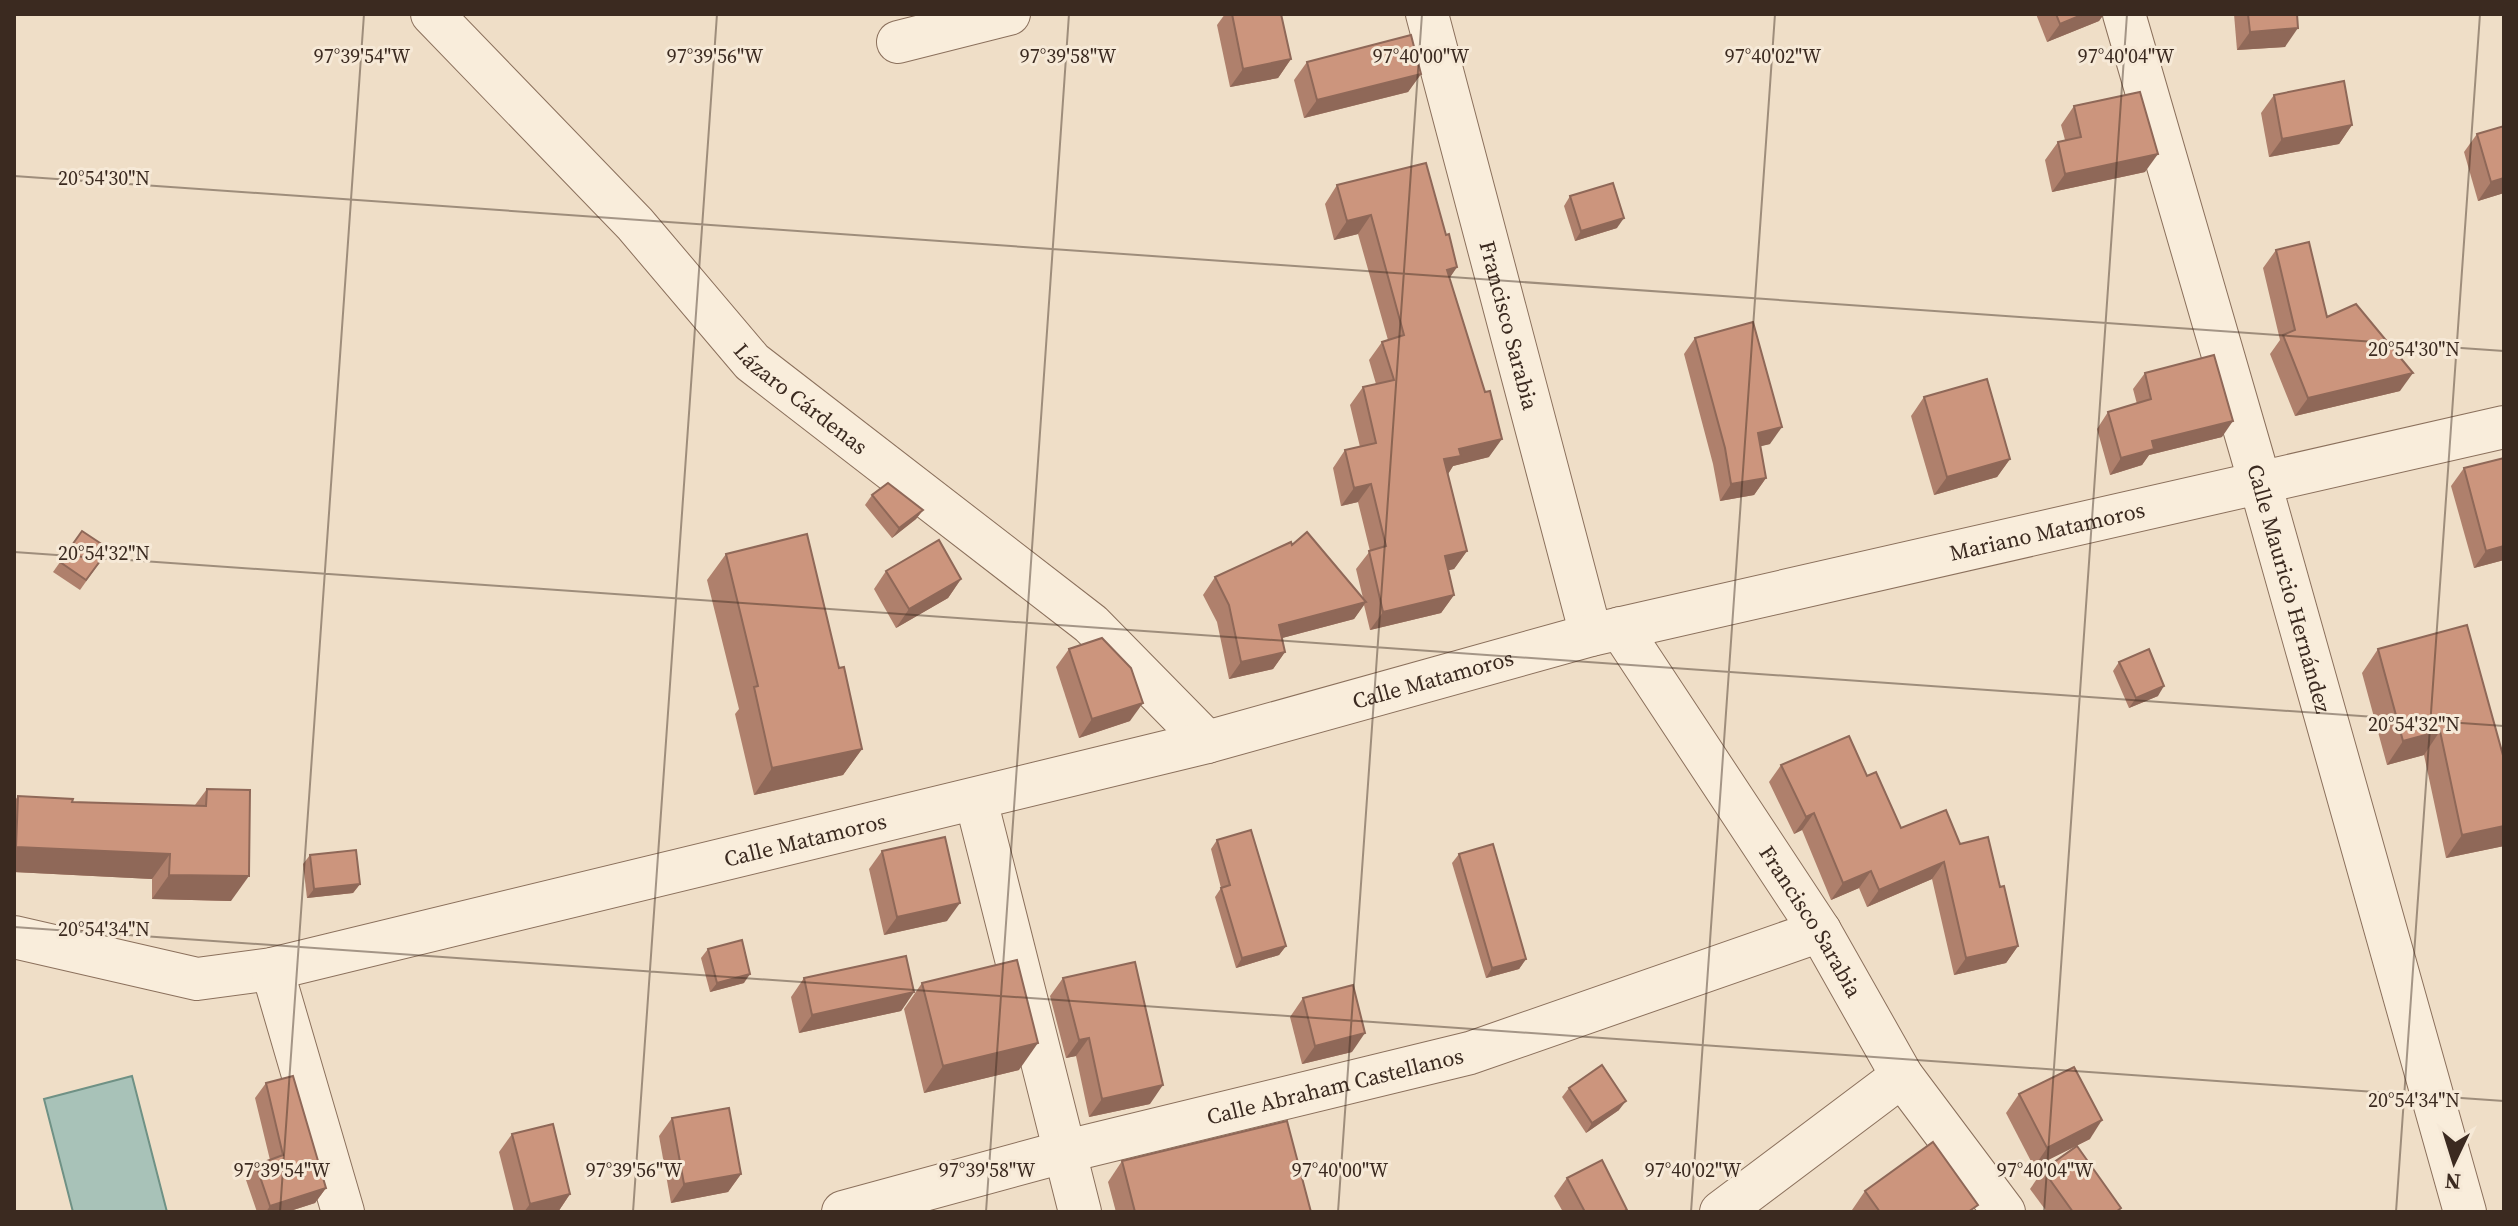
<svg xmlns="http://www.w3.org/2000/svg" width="2518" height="1226" font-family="'Source Serif 4',serif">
<rect width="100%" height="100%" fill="#efdec7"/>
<polygon fill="#a8c2b8" stroke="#6f9185" stroke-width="2" points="132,1076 167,1212 73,1212 44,1099"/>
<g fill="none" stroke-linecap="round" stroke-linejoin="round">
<g stroke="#8b705c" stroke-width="44">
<g id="street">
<path id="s1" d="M432,14L635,224L752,362L1091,624L1207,742"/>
<path id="s2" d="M1427,14L1591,635"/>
<path id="s3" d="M2124,14L2260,483L2465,1212"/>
<polyline points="898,42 1009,14"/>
<path id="s4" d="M1620,628L1820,931L1902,1076L2004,1212"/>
<polyline points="976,800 1080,1212"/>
<path id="s5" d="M14,937L197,979L272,969L1207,742L1591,635L2504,427"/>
<polyline points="272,969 343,1212"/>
<path id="s6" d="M843,1212L1063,1152L1470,1053L1820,931"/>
<polyline points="1721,1212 1902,1076"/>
</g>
</g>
<use href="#street" stroke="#f9eddb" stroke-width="42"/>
</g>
<g fill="#af806c">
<polygon points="1225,14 1281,14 1291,59 1278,78 1230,87 1217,25"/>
<polygon points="2036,14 2104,14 2099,21 2047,42"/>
<polygon points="2234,14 2297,14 2285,47 2237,50"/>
<polygon points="1307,62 1421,74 1408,92 1304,118 1294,80"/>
<polygon points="2274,95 2352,125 2339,144 2269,157 2261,113"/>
<polygon points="2074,106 2145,172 2052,192 2045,160 2058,142 2065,140 2061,125"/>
<polygon points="2477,134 2504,193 2478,201 2464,152"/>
<polygon points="1337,185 1446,235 1457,267 1449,278 1489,457 1453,466 1448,474 1467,551 1454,569 1448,570 1454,595 1441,613 1370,630 1364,605 1354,619 1282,638 1285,652 1273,669 1229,679 1217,622 1203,595 1215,577 1292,545 1363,598 1356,569 1370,551 1358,502 1341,506 1333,468 1345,450 1360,447 1350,405 1363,387 1376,384 1369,360 1382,342 1388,340 1358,234 1334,240 1325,204"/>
<polygon points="1570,196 1617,228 1575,241 1564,206"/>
<polygon points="2276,250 2327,317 2400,391 2295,416 2270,354 2280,340 2263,268"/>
<polygon points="1695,338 1770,444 1760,446 1766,478 1754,495 1720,501 1713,464 1684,354"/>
<polygon points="2145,373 2222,437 2149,455 2142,465 2110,475 2097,429 2108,412 2137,404 2133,389"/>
<polygon points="1924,397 2010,459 1997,477 1934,495 1911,416"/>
<polygon points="2464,468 2504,560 2474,568 2451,486"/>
<polygon points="872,495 923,510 916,519 892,538 865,505"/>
<polygon points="82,531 109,549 80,590 53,572"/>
<polygon points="726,554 862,749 843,775 754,795 735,714 739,709 707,580"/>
<polygon points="886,571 961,579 948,598 896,628 874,589"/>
<polygon points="1069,649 1130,721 1079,738 1056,667"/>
<polygon points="2378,649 2504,759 2504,846 2446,858 2424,755 2387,765 2362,673"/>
<polygon points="2119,662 2158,696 2129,708 2113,671"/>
<polygon points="1781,765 1867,776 1901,828 1960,844 2000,887 2018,946 2006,963 1954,975 1932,879 1867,907 1859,888 1831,900 1802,830 1794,834 1769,782"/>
<polygon points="207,789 231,901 152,899 152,879 14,872 14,802 18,796 72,802 195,805"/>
<polygon points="1217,840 1286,946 1279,955 1236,968 1215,897 1221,888 1211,849"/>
<polygon points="882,851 947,921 884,935 869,869"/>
<polygon points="1459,854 1526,959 1519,969 1486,978 1452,863"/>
<polygon points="310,855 360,884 353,893 307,898 303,864"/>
<polygon points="708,949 744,983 710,992 701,958"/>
<polygon points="804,978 914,992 901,1011 799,1033 791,997"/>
<polygon points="1063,978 1150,1104 1089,1117 1076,1056 1066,1058 1050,996"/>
<polygon points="922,983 1019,1070 924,1093 904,1009"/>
<polygon points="1303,998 1352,1052 1302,1064 1290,1017"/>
<polygon points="266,1083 326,1188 315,1203 287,1212 257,1212 246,1180 256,1165 270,1160 255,1098"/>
<polygon points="1569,1088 1619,1110 1586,1133 1562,1097"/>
<polygon points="2019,1094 2090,1139 2034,1167 2006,1113"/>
<polygon points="672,1118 741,1174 728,1192 671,1203 659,1136"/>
<polygon points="512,1134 570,1194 558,1212 514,1212 499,1152"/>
<polygon points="1122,1161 1311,1212 1116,1212 1108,1182"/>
<polygon points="2043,1170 2118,1212 2047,1212 2030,1189"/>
<polygon points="1567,1178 1627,1210 1625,1212 1563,1212 1554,1196"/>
<polygon points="1865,1191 1973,1212 1854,1212 1852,1210"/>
</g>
<g fill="#8f6858">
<polygon points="2084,14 2104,14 2099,21 2047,42 2060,24"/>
<polygon points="2298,28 2285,47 2237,50 2250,32"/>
<polygon points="1291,59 1278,78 1230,87 1243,69"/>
<polygon points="1421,74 1408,92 1304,118 1317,100"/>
<polygon points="2352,125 2339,144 2269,157 2282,139"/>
<polygon points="2158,154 2145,172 2052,192 2065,174"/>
<polygon points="2504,178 2504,193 2478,201 2491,182"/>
<polygon points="1371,215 1358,234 1334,240 1347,221"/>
<polygon points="1624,218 1617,228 1575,241 1581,231"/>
<polygon points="1457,267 1445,285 1447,270"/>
<polygon points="2413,373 2400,391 2295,416 2308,398"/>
<polygon points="2233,421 2222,437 2149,455 2142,465 2110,475 2121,458 2152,441"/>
<polygon points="1782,427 1770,444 1746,450 1758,433"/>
<polygon points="1502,439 1489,457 1453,466 1448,474 1444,459 1459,449"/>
<polygon points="2010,459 1997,477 1934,495 1947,477"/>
<polygon points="1766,478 1754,495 1720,501 1731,484"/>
<polygon points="1371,484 1358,502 1341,506 1354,488"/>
<polygon points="923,510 916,519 892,538 899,528"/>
<polygon points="2504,546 2504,560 2474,568 2486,551"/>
<polygon points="1467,551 1454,569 1432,574 1445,556"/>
<polygon points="961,579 948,598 896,628 909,609"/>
<polygon points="1454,595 1441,613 1370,630 1383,612"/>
<polygon points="1366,602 1354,619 1267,642 1279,625"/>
<polygon points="1285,652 1273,669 1229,679 1241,662"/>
<polygon points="2164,686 2158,696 2129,708 2136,698"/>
<polygon points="1143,703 1130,721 1079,738 1092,719"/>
<polygon points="2440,731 2424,755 2387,765 2403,741"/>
<polygon points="862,749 843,775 754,795 772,768"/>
<polygon points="1814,813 1802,830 1794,834 1806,817"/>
<polygon points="2504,826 2504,846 2446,858 2462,835"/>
<polygon points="16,847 170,854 152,879 14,872 14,850"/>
<polygon points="1944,862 1932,879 1867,907 1879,890"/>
<polygon points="1871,871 1859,888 1831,900 1843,883"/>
<polygon points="169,875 249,876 231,901 152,899"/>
<polygon points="360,884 353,893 307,898 314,889"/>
<polygon points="960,903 947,921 884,935 897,917"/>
<polygon points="1286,946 1279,955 1236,968 1242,958"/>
<polygon points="2018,946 2006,963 1954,975 1966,958"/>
<polygon points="1526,959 1519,969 1486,978 1492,968"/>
<polygon points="750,974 744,983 710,992 717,983"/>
<polygon points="914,992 901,1011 799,1033 812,1015"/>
<polygon points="1365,1033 1352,1052 1302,1064 1315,1046"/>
<polygon points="1089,1038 1076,1056 1066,1058 1079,1040"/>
<polygon points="1038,1043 1019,1070 924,1093 943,1066"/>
<polygon points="1163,1085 1150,1104 1089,1117 1102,1099"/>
<polygon points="1626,1101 1619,1110 1586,1133 1592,1123"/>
<polygon points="2102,1120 2090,1139 2034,1167 2047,1148"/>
<polygon points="741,1174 728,1192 671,1203 684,1184"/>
<polygon points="326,1188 315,1203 287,1212 266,1212 270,1206"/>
<polygon points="570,1194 558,1212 524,1212 530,1204"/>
</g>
<g fill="#cc957d" stroke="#8f6858" stroke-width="2">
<polygon points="1232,14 1281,14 1291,59 1243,69"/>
<polygon points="2056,14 2084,14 2060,24"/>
<polygon points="2248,14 2297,14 2298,28 2250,32"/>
<polygon points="1411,35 1421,74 1317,100 1307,62"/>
<polygon points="2344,81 2352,125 2282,139 2274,95"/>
<polygon points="2140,92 2158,154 2065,174 2058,142 2081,137 2074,106"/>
<polygon points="2504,126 2504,178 2491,182 2477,134"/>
<polygon points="1426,163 1446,235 1449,234 1457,267 1447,270 1485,392 1490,391 1502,439 1459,449 1461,456 1444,459 1467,551 1445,556 1454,595 1383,612 1369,551 1386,546 1371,484 1354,488 1345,450 1376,443 1363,387 1394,380 1382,342 1404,335 1371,215 1347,221 1337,185"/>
<polygon points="1613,183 1624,218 1581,231 1570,196"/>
<polygon points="2309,242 2327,317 2356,304 2413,373 2308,398 2283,335 2295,330 2276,250"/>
<polygon points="1753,322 1782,427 1758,433 1766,478 1731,484 1725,448 1695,338"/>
<polygon points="2214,355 2233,421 2152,441 2154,449 2121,458 2108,412 2151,399 2145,373"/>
<polygon points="1987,379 2010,459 1947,477 1924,397"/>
<polygon points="2504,458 2504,546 2486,551 2464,468"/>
<polygon points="888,483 923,510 899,528 872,495"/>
<polygon points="82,531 109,549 86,580 60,562"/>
<polygon points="1307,532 1366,602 1279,625 1285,652 1241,662 1229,605 1215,577 1291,542 1292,545"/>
<polygon points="807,534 839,668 844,667 862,749 772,768 754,687 758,686 726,554"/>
<polygon points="939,540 961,579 909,609 886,571"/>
<polygon points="2467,625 2504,759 2504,826 2462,835 2440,731 2403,741 2378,649"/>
<polygon points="1102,638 1131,668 1143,703 1092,719 1069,649"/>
<polygon points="2149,649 2164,686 2136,698 2119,662"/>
<polygon points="1849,736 1867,776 1876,772 1901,828 1946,810 1960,844 1988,837 2000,887 2004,886 2018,946 1966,958 1944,862 1879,890 1871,871 1843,883 1814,813 1806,817 1781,765"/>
<polygon points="207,789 250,790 249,876 169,875 170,854 16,847 18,796 73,799 72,802 206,806"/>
<polygon points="1251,830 1286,946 1242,958 1221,888 1230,885 1217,840"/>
<polygon points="945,837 960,903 897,917 882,851"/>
<polygon points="1493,844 1526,959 1492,968 1459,854"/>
<polygon points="356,850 360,884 314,889 310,855"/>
<polygon points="742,940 750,974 717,983 708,949"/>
<polygon points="906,956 914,992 812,1015 804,978"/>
<polygon points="1017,960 1038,1043 943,1066 922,983"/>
<polygon points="1135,962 1163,1085 1102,1099 1089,1038 1079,1040 1063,978"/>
<polygon points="1353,985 1365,1033 1315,1046 1303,998"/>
<polygon points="1602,1065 1626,1101 1592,1123 1569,1088"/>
<polygon points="2074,1067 2102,1120 2047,1148 2019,1094"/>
<polygon points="293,1076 326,1188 270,1206 256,1165 283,1155 266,1083"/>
<polygon points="729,1108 741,1174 684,1184 672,1118"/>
<polygon points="1287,1121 1311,1212 1135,1212 1122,1161"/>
<polygon points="553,1124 570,1194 530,1204 512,1134"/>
<polygon points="1933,1142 1978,1205 1968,1212 1880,1212 1865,1191"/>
<polygon points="2077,1146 2121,1208 2116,1212 2073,1212 2043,1170"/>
<polygon points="1602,1160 1627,1210 1622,1212 1585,1212 1567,1178"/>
</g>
<path fill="none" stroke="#3b2a20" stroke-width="2" stroke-opacity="0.45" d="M14,176L2504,351M14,552L2504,726M14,927L2504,1101M280,1212L364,14M633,1212L717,14M986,1212L1069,14M1338,1212L1422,14M1691,1212L1775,14M2044,1212L2127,14M2396,1212L2480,14"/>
<g text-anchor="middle" stroke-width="6" stroke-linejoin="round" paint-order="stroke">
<g font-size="22" fill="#3b2a20" stroke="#f6e9d7">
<text dy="8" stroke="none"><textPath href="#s2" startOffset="322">Francisco Sarabia</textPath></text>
<text dy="8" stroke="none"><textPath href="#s1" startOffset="534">Lázaro Cárdenas</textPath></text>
<text dy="8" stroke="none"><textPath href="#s5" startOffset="2092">Mariano Matamoros</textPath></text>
<text dy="8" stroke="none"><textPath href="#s3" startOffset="598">Calle Mauricio Hernández</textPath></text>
<text dy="8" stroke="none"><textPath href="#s5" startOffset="1460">Calle Matamoros</textPath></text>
<text dy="8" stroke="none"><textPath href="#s5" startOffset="812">Calle Matamoros</textPath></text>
<text dy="8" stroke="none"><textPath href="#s4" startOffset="350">Francisco Sarabia</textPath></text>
<text dy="8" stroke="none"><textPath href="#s6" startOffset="508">Calle Abraham Castellanos</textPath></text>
</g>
</g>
<g font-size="20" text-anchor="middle" fill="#3b2a20" stroke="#f6e9d7" stroke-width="6" stroke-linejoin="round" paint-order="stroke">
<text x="362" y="63">97°39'54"W</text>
<text x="715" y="63">97°39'56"W</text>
<text x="1068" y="63">97°39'58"W</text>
<text x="1421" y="63">97°40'00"W</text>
<text x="1773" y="63">97°40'02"W</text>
<text x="2126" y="63">97°40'04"W</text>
<text x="104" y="185">20°54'30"N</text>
<text x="2414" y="356">20°54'30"N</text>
<text x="104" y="560">20°54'32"N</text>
<text x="2414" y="731">20°54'32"N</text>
<text x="104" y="936">20°54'34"N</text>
<text x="2414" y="1107">20°54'34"N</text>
<text x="282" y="1177">97°39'54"W</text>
<text x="634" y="1177">97°39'56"W</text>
<text x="987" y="1177">97°39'58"W</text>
<text x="1340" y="1177">97°40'00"W</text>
<text x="1693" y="1177">97°40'02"W</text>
<text x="2045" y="1177">97°40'04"W</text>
</g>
<rect width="2518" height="1226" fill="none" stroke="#3b2a20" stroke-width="32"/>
<g transform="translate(2454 1162) rotate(184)" stroke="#f6e9d7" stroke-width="6" paint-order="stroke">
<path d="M0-6L14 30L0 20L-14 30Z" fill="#3b2a20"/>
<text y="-12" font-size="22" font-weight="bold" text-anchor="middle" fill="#3b2a20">N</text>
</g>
</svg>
